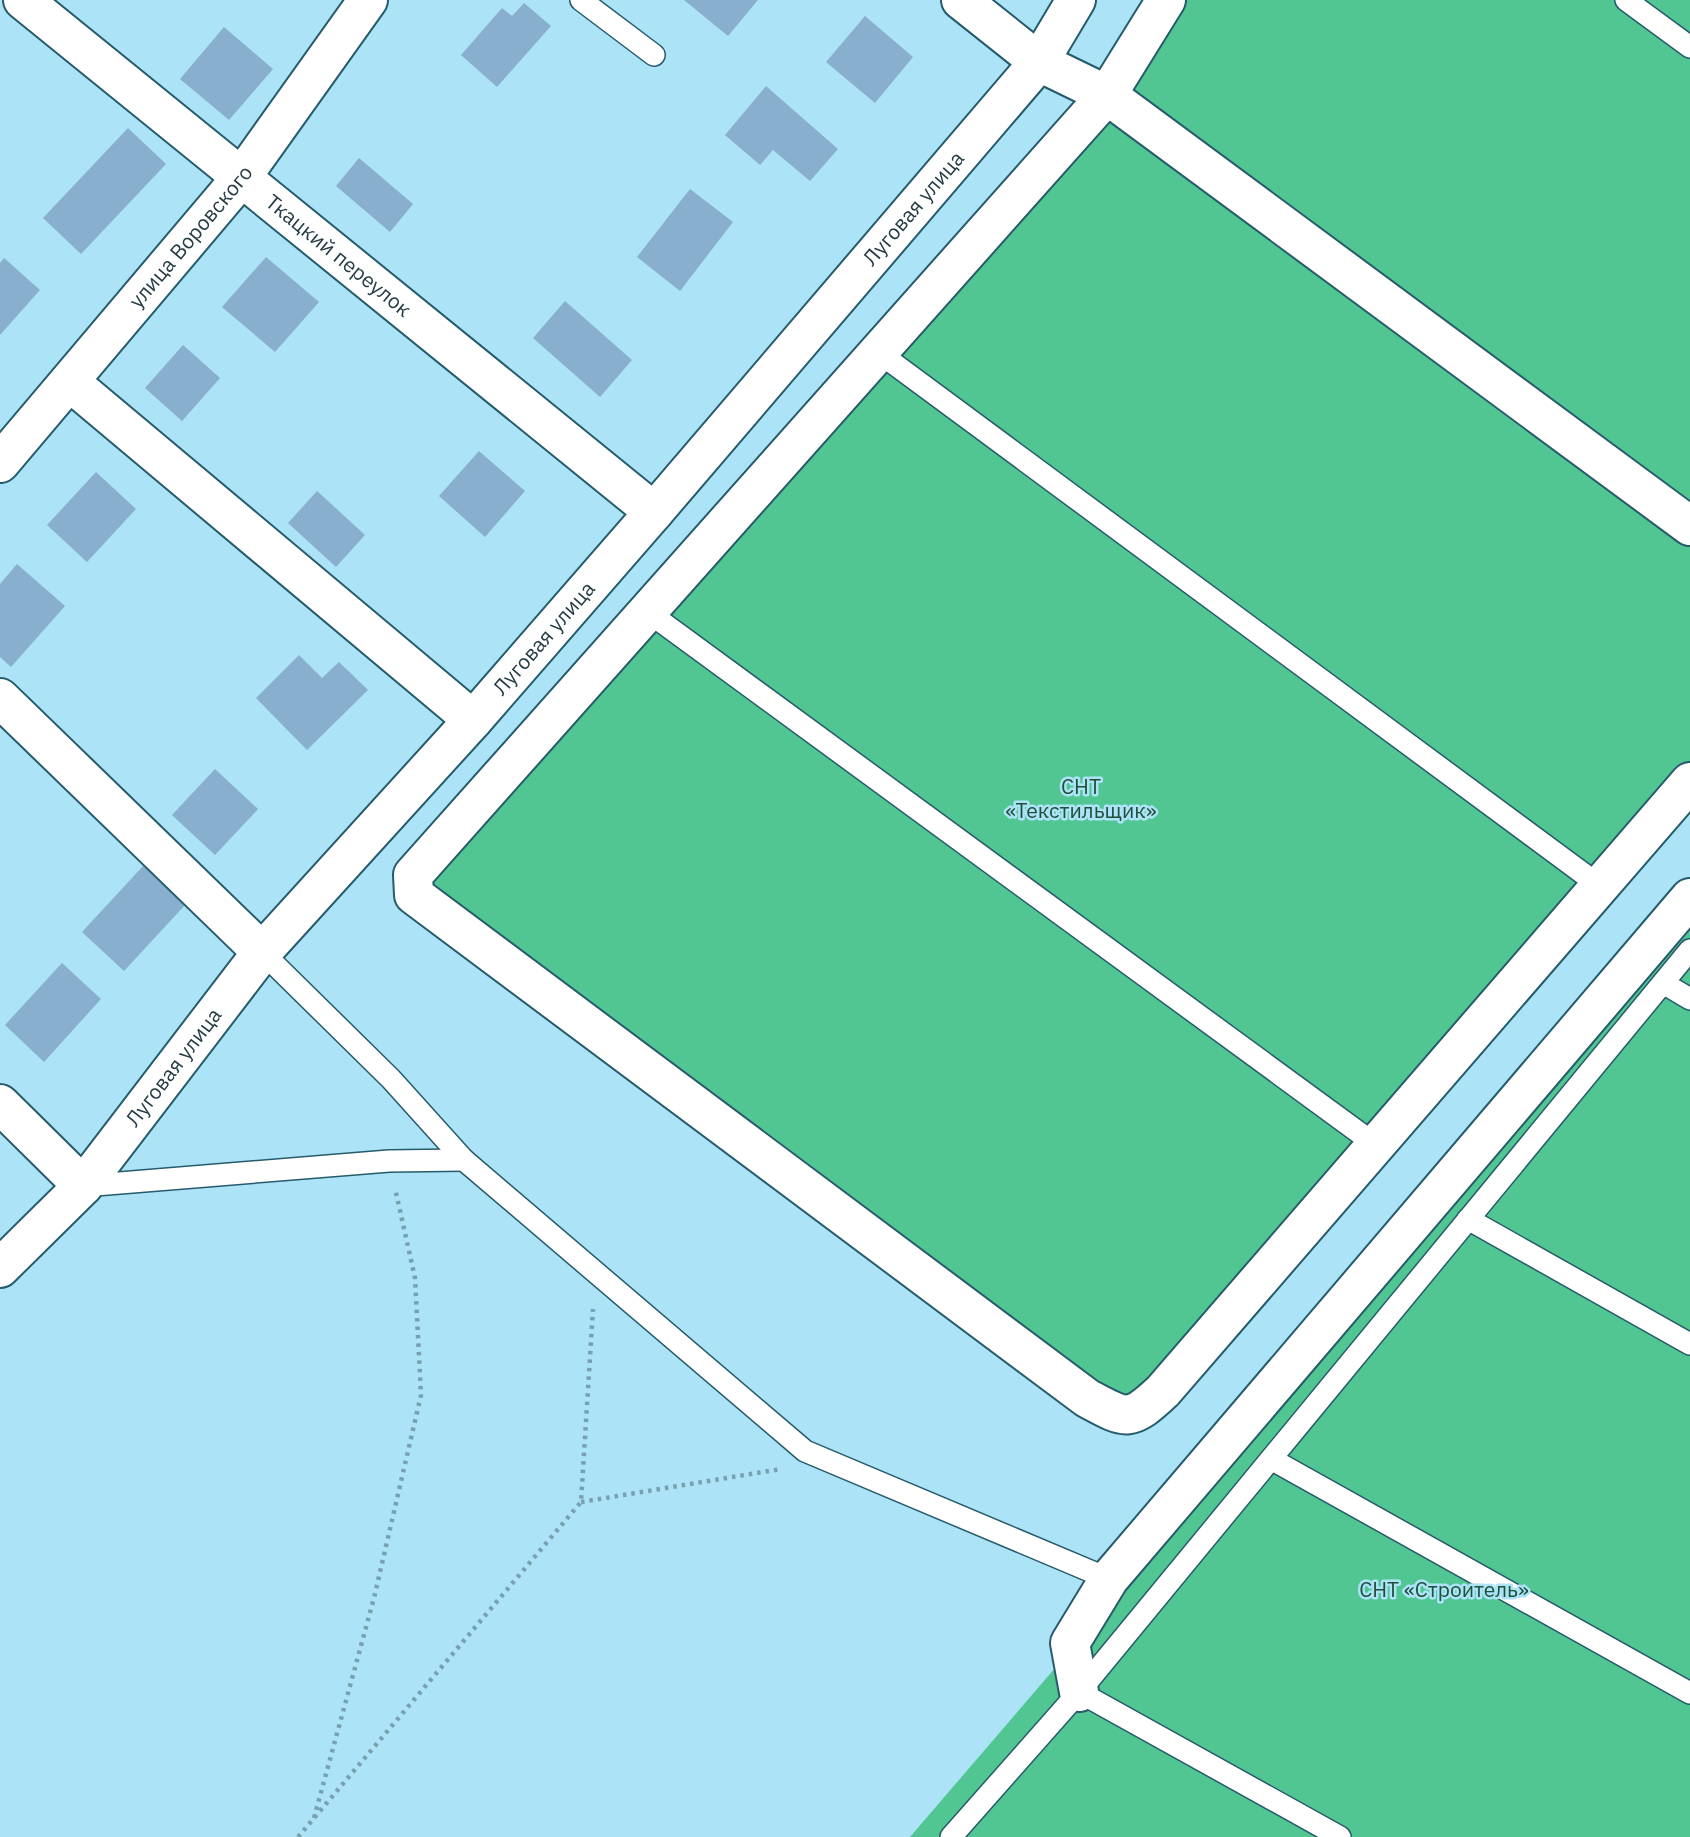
<svg xmlns="http://www.w3.org/2000/svg" width="1690" height="1837" font-family="'IBM Plex Sans',sans-serif">
<rect width="100%" height="100%" fill="#ace3f6"/>
<g fill="#51c693">
<polygon points="1166,0 1690,0 1690,782 1139,1413 414,895"/>
<polygon points="1690,909 1690,1837 910,1837 1152,1555"/>
</g>
<g fill="#88afce">
<polygon points="684,0 758,0 728,36"/>
<polygon points="524,3 551,26 497,87 461,55 502,8 512,16"/>
<polygon points="865,16 913,57 875,103 826,62"/>
<polygon points="224,27 273,69 229,120 180,79"/>
<polygon points="766,86 838,149 810,181 773,150 760,165 725,135"/>
<polygon points="128,128 166,164 81,254 43,218"/>
<polygon points="359,158 413,204 390,232 336,186"/>
<polygon points="690,189 733,222 680,291 637,257"/>
<polygon points="266,257 319,302 275,352 222,307"/>
<polygon points="4,258 40,290 0,335 0,263"/>
<polygon points="565,301 632,360 600,397 533,338"/>
<polygon points="183,345 220,378 182,421 145,388"/>
<polygon points="479,451 525,491 485,537 439,496"/>
<polygon points="96,472 136,509 87,562 47,525"/>
<polygon points="317,491 365,535 336,567 288,523"/>
<polygon points="17,564 65,606 11,667 0,657 0,584"/>
<polygon points="299,655 322,678 339,662 368,690 307,750 256,698"/>
<polygon points="215,769 258,809 215,855 172,815"/>
<polygon points="144,865 186,904 124,971 82,932"/>
<polygon points="62,963 101,999 44,1062 5,1025"/>
</g>
<g fill="none" stroke-linecap="round" stroke-linejoin="round">
<g stroke="#265b6c" stroke-width="24">
<g id="lane">
<polyline points="581,0 654,55"/>
<polyline points="1626,0 1690,47"/>
<polyline points="878,352 1600,886"/>
<polyline points="648,612 1376,1145"/>
<polyline points="262,952 391,1079 464,1160 805,1451 1109,1579"/>
<polyline points="1663,983 1690,999"/>
<polyline points="83,1186 389,1161 464,1160"/>
<polyline points="1468,1219 1690,1344"/>
<polyline points="1271,1459 1690,1693"/>
<polyline points="1079,1692 1340,1837"/>
<polyline points="951,1837 1079,1692 1690,950"/>
</g>
</g>
<g stroke="#265b6c" stroke-width="42">
<g id="street">
<path id="s1" d="M23,0L654,512"/>
<polyline points="961,0 1039,62 1107,95 1690,526"/>
<path d="M1166,0L1107,95L413,875L414,895L1087,1398C1126,1419 1129,1423 1163,1391L1690,782"/>
<polyline points="70,382 473,720"/>
<path id="s2" d="M0,463L241,178L368,0"/>
<polyline points="0,698 262,952"/>
<polyline points="0,1104 83,1186"/>
<path id="s3" d="M0,1268L83,1186L262,952L473,720L654,512L1039,62L1076,0"/>
<polyline points="1079,1692 1070,1643 1109,1579 1690,898"/>
</g>
</g>
<g stroke="#77a1af" stroke-width="4.5" stroke-dasharray="3.5 5" stroke-linecap="butt">
<polyline points="581,1502 781,1469"/>
<polyline points="314,1818 374,1598 421,1395 415,1278 395,1188"/>
<polyline points="298,1837 581,1502 593,1309"/>
</g>
<use href="#lane" stroke="#fff" stroke-width="21"/>
<use href="#street" stroke="#fff" stroke-width="38"/>
</g>
<g text-anchor="middle" stroke-width="5" stroke-linejoin="round" paint-order="stroke">
<g font-size="21" fill="#273d45" stroke="#ace3f6">
<text dy="7" stroke="none"><textPath href="#s3" startOffset="1400">Луговая улица</textPath></text>
<text dy="7" stroke="none"><textPath href="#s2" startOffset="296">улица Воровского</textPath></text>
<text dy="7" stroke="none"><textPath href="#s1" startOffset="406">Ткацкий переулок</textPath></text>
<text dy="7" stroke="none"><textPath href="#s3" startOffset="833">Луговая улица</textPath></text>
<text dy="7" stroke="none"><textPath href="#s3" startOffset="266">Луговая улица</textPath></text>
</g>
<g font-size="21" fill="#1d4f39" stroke="#ace3f6">
<text x="1081" y="794">СНТ<tspan x="1081" dy="24">«Текстильщик»</tspan></text>
<text x="1444" y="1597">СНТ «Строитель»</text>
</g>
</g>
</svg>
